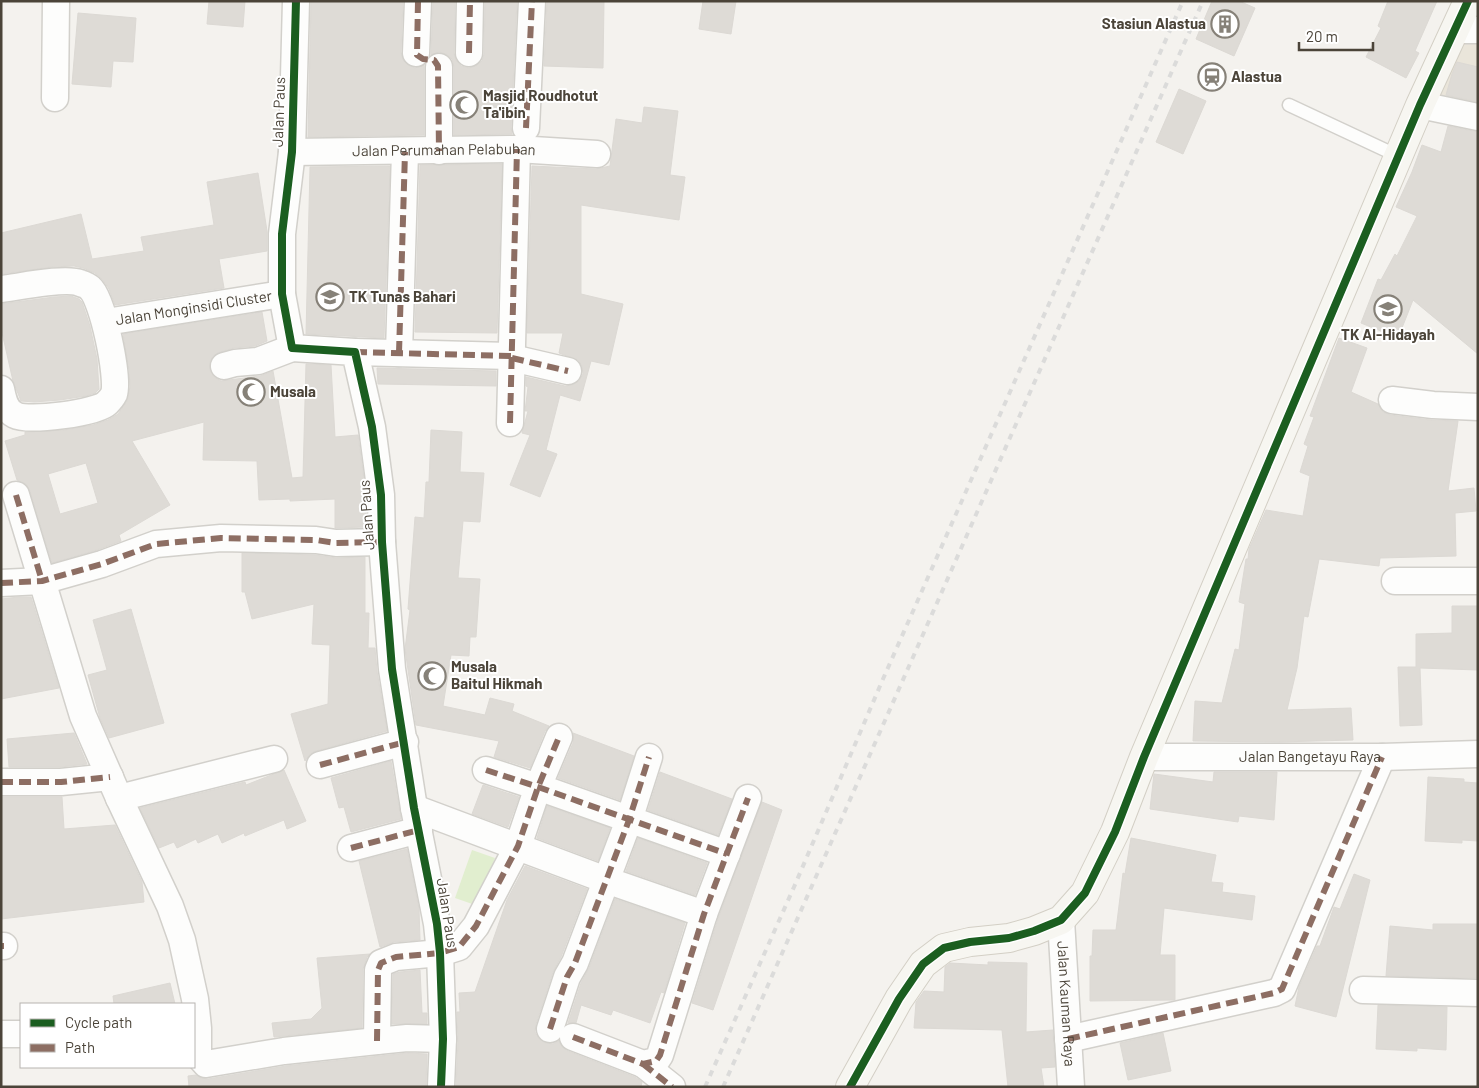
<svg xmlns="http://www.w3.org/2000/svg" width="1479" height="1088" font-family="Barlow,sans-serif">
<rect width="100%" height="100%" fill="#f4f2ee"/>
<polygon fill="#eae5da" points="1467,35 1478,35 1478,109 1436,99"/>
<polygon fill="#e1eecf" points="472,850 495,858 478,906 455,898"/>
<g fill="#dedbd6" stroke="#dcd9d4" fill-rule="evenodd">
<polygon points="209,1 245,1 243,27 207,24"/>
<polygon points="311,1 403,1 401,52 403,60 408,65 415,68 424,65 424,135 308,137"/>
<polygon points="433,1 455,1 454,53 456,60 461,66 469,68 476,66 482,61 484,54 485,1 517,1 511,127 512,134 454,135 454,67 452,59 446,54 439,52 431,55"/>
<polygon points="547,1 604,1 603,68 544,66"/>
<polygon points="703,1 736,1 731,34 699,29"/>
<polygon points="1212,1 1239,1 1255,8 1234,56 1196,39"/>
<polygon points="1388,1 1437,1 1415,51 1419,53 1406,78 1366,57 1381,28 1378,26"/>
<polygon points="78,13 136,18 133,62 113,61 111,87 72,84"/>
<polygon points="1457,62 1478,67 1478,102 1446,95 1452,74"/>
<polygon points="1179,89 1206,101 1183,154 1156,142"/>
<polygon points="644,107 678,111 670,175 685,177 679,220 581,205 581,294 623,304 609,365 591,361 580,401 560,395 546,450 557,454 540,497 510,485 530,435 522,433 528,411 525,411 528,387 526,386 526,377 565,386 572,385 579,381 583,374 582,366 578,360 559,353 563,333 527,333 532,166 596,169 610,166 616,119 642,123"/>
<polygon points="1448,126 1478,132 1478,354 1413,300 1398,338 1361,323 1378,279 1381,280 1395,254 1397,256 1417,216 1396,207 1412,172 1422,145 1441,152"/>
<polygon points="502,164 497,333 415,332 420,165"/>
<polygon points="390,166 384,338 306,334 310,167"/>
<polygon points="258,173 267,231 267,251 219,259 224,288 115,305 109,289 102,279 95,273 83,268 74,266 52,267 1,274 1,233 81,214 92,259 144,251 141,237 214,225 207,182"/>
<polygon points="71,296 79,299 82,302 90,326 97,359 99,389 95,393 86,396 60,400 34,402 21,401 13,381 1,328 1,304 54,297"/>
<path d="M262,312L267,341L255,346L234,348L220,352L213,356L210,362V370L214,377L221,381L260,376L273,371L292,478L303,477L306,364L331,365L335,437L358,435L365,486L367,527L335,528V499L290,501V499L259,500L257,461L203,460L204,422L132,441L170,505L119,535L121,541L97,550L52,563L30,491L26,484L17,480L5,441L25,435V432L64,430L93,425L108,420L118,414L127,401L130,387L129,370L123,334ZM86,463L98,503L60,514L48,474Z"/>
<polygon points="1339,338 1367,348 1351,392 1378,404 1383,412 1390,415 1431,420 1458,421 1448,491 1474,488 1476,511 1455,513 1456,556 1380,558 1379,566 1319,559 1308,617 1304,616 1297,668 1287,710 1351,708 1353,740 1279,742 1193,741 1195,701 1222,703 1235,649 1239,650 1245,604 1239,602 1246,559 1248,559 1249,549 1266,510 1303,516 1310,476 1300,472 1308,446 1304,444 1314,417 1310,416"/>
<polygon points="377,368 496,371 496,386 378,384"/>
<polygon points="431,430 462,432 460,472 484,473 480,522 463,521 458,578 480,579 476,637 470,637 469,656 451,655 443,706 485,715 490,698 514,704 512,711 549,726 545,731 530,768 494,757 499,741 416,725 405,649 410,610 408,609 415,517 424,518 426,482 429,482"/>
<polygon points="242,553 315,555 336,558 365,557 365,613 369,613 368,648 375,648 377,671 387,731 316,751 310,754 305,761 291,714 328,704 330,645 312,644 314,604 252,619 245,592 242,592"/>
<polygon points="19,597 31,597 59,688 1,699 1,599"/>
<polygon points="1452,606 1478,606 1478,670 1420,668 1422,725 1400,726 1398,667 1416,667 1416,634 1452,633"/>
<polygon points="131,609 164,723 109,738 100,718 88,675 107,670 93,620"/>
<polygon points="74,733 87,764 60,767 9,767 7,739"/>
<polygon points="573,733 634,756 620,800 558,778 573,743"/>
<polygon points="391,761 401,819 351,832 344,807 339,808 331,778"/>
<polygon points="284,770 306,821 287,829 284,820 245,836 244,833 222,843 218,834 198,843 196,839 177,848 174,842 159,848 140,808 245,782 246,785"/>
<polygon points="660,772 732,799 718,835 648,810"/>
<polygon points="1214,772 1277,772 1274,820 1239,816 1238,822 1150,809 1154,774 1213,782"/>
<polygon points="1428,777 1464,779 1464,782 1478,783 1478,841 1462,840 1462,843 1425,841"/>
<polygon points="483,785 519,797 508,827 472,814"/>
<polygon points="1,797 62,797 64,829 115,825 142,882 144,902 1,919"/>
<polygon points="762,802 782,810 713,1010 692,1003 718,919"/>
<polygon points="547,806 610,828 598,861 537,838"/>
<polygon points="638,838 707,863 695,895 626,871"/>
<polygon points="1131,838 1216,855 1211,882 1223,883 1222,892 1255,896 1252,920 1164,908 1160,955 1175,955 1175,1000 1090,1001 1090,956 1092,956 1093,930 1116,930 1123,873 1125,874"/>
<polygon points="407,849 419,909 420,940 394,942 380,947 359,861"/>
<polygon points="525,866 587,889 561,957 553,972 536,1024 535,1032 539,1039 546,1043 553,1044 559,1041 562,1047 568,1051 635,1077 642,1082 641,1087 456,1087 458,1040 457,1012 460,1012 459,993 475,992 507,900"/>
<polygon points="1354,874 1370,880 1336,1017 1295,1006 1299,987 1317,946 1320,946 1334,907 1340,909"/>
<polygon points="615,899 685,923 664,993 661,992 650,1023 613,1010 611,1015 581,1005 576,1023 568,1023 581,983 589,968"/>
<polygon points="1433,924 1478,924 1478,978 1386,976 1390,926 1433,930"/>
<polygon points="370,954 367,957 363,969 362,1028 274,1037 272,1023 311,1019 322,1008 317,958"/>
<polygon points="988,962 1027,963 1026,1032 1053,1030 1055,1067 1041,1068 1044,1087 1008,1087 1002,1030 914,1028 916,1002 924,991 944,992 945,967 950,963 988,965"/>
<polygon points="420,970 422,1013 427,1013 427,1024 392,1024 393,974 400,972"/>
<polygon points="170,983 175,1004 114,1004 113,996"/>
<polygon points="1378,1005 1447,1007 1446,1050 1417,1048 1417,1051 1376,1049"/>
<polygon points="1163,1033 1171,1071 1128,1080 1120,1043"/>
<polygon points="408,1053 427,1054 426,1087 189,1087 188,1076 196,1075 201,1078 208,1079 286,1066"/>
</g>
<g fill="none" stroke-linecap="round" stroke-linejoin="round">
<g stroke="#d2d0cb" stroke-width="15">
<polyline id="lane" points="1289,105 1398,156"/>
</g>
<g stroke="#d2d0cb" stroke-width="29">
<g id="street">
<polyline points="296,1 292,152 282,234 282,294 292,348 355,352 372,427 381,495 382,542 392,669 414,808 437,924 440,953 443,1039 441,1086"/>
<polyline points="1455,30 1478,30"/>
<polyline points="416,53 418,1"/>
<polyline points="469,53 470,1"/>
<polyline points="439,67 439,151"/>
<polyline points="55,98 56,1"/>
<polyline points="1420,105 1478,117"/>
<polyline points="526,128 532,1"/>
<path id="s1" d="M292,152L517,149L597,154"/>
<path d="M1,289C19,287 65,277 80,283C83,284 88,286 90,288C103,299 119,378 114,394C113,396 109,401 107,403C97,413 28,422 15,415C5,410 3,399 1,389"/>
<path id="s2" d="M106,322L282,294"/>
<polyline points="355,352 512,356"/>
<polyline points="399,353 405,152"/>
<polyline points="512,358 568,371"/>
<polyline points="224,366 235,363 258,361 292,348"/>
<polyline points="1392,400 1433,405 1478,407"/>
<polyline points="510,423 517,149"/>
<polyline points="16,495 83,716 119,798 170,906 182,940 195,999 198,1028 198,1055 206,1064 284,1051 377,1041 407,1038 443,1039"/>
<polyline points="1395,581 1478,581"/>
<polyline points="1,583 42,581 102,564 156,544 221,538 316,540 336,543 382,542"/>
<path id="s3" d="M1144,757H1382L1478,754"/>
<polyline points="320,765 405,742"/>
<polyline points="486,770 538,787 727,854"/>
<polyline points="1,782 61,782 110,777"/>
<polyline points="119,798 274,759"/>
<polyline points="414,808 606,880 704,914"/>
<polyline points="351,848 419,830"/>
<path id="s4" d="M1061,920L1071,1087"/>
<polyline points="1,946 4,946"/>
<polyline points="1363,990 1478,993"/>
<polyline points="550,1029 567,977 575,963 629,820 649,757"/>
<polyline points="1,1034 21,1034"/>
<polyline points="573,1037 643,1064 656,1061 660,1055 704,914 748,798"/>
<polyline points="1068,1039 1274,993 1282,989 1382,757"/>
<polyline points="377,1041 378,970 381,963 396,957 440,953 459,947 476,926 518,846 538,787 559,737"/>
<polyline points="643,1064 672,1087"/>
</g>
</g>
<g stroke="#d3cfc5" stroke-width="30">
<polyline id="secondary" points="850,1087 899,999 923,964 944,948 970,942 1009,938 1034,931 1061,920 1085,893 1115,832 1144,757 1420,105 1468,1"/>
</g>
<use href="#lane" stroke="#fdfdfc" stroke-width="12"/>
<use href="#street" stroke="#fdfdfc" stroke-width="26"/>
<use href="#secondary" stroke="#f7f6f1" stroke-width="28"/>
<g stroke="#dbdbda" stroke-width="4" stroke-dasharray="6 6" stroke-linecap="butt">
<polyline points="705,1087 794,887 883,679 1183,1"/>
<polyline points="723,1087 1203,1"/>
</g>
<g stroke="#8d6e63" stroke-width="6" stroke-dasharray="12 6" stroke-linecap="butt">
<polyline points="418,1 417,55 423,59 434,60 438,66 439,151"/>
<polyline points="469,53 470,1"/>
<polyline points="526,128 532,1"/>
<polyline points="355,352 512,356"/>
<polyline points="399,353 405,152"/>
<polyline points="512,358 568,371"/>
<polyline points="510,423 517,149"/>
<polyline points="16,495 42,581"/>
<polyline points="1,583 42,581 102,564 156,544 221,538 316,540 336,543 382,542"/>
<polyline points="320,765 405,742"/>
<polyline points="486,770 538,787 727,854"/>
<polyline points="1,782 61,782 110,777"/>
<polyline points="351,848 419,830"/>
<polyline points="1,946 4,946"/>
<polyline points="550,1029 567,977 575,963 629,820 649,757"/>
<polyline points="573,1037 643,1064 656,1061 660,1055 704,914 748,798"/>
<polyline points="1068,1039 1274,993 1282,989 1382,757"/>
<polyline points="377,1041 378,970 381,963 396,957 440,953 459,947 476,926 518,846 538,787 559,737"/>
<polyline points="643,1064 672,1087"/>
</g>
<g stroke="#fff" stroke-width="11">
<g id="cycleway">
<polyline points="296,1 292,152 282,234 282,294 292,348 355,352 372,427 381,495 382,542 392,669 414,808 437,924 440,953 443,1039 441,1086"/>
<polyline points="850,1087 899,999 923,964 944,948 970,942 1009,938 1034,931 1061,920 1085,893 1115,832 1144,757 1420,105 1468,1"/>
</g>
</g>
<use href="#cycleway" stroke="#1b5e20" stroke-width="8"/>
</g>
<defs>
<g id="building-ring" transform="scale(1.4375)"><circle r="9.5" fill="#fff" stroke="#868178" stroke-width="1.5"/><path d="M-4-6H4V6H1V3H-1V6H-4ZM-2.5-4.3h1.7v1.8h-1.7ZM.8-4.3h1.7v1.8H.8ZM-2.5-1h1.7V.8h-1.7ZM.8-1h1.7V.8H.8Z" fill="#868178"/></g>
<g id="station-ring" transform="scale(1.4375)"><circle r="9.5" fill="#fff" stroke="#868178" stroke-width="1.5"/><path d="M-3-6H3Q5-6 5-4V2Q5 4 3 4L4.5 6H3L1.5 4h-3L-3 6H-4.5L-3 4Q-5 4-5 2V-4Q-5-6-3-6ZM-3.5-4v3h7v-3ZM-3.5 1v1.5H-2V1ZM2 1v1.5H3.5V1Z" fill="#868178"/></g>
<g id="mosque-ring" transform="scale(1.4375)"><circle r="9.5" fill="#fff" stroke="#868178" stroke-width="1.5"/><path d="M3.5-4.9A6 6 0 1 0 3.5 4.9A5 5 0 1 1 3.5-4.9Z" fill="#868178"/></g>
<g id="school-ring" transform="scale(1.4375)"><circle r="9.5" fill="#fff" stroke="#868178" stroke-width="1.5"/><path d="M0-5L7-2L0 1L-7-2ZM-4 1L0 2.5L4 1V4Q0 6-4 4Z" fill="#868178"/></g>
</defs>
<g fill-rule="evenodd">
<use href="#building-ring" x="1225" y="24"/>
<use href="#station-ring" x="1212" y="77"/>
<use href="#mosque-ring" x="464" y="105"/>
<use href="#school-ring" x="330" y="297"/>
<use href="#school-ring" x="1388" y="309"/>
<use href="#mosque-ring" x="251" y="392"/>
<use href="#mosque-ring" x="432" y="676"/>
</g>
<g text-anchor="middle" stroke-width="4" stroke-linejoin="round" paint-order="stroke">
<g font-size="15" font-weight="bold" fill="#4b4439" stroke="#fff" text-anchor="start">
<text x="1206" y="29" text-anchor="end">Stasiun Alastua</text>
<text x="1231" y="82">Alastua</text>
<text x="483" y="101">Masjid Roudhotut<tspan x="483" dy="17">Ta'ibin</tspan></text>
<text x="349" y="302">TK Tunas Bahari</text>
<text x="1388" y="340" text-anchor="middle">TK Al-Hidayah</text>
<text x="270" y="397">Musala</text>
<text x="451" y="672">Musala<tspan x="451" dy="17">Baitul Hikmah</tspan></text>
</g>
<g font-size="15" fill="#4b4439" stroke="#fff">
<text transform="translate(279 112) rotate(-88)" y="5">Jalan Paus</text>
<text dy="5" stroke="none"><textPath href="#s1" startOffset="152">Jalan Perumahan Pelabuhan</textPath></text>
<text dy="5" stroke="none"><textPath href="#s2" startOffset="89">Jalan Monginsidi Cluster</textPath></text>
<text transform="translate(367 515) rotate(-94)" y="5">Jalan Paus</text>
<text dy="5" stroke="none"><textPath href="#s3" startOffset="166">Jalan Bangetayu Raya</textPath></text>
<text transform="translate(447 913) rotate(81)" y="5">Jalan Paus</text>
<text dy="5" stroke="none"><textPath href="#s4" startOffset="84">Jalan Kauman Raya</textPath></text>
</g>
</g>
<rect width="1479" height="1088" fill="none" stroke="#4b4439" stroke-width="5"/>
<rect x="20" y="1003" width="175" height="65" fill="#ffffff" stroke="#b7b4b0"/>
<rect x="30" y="1019" width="25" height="8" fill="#1b5e20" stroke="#b7b4b0"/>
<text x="65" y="1028" font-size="15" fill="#4b4439">Cycle path</text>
<rect x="30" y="1044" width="25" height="8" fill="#8d6e63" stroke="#b7b4b0"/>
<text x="65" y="1053" font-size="15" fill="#4b4439">Path</text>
<path d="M1299 42v8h74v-8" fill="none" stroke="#4b4439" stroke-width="2.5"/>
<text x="1306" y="42" font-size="15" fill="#4b4439" stroke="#ffffff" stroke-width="4" paint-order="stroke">20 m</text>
</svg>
